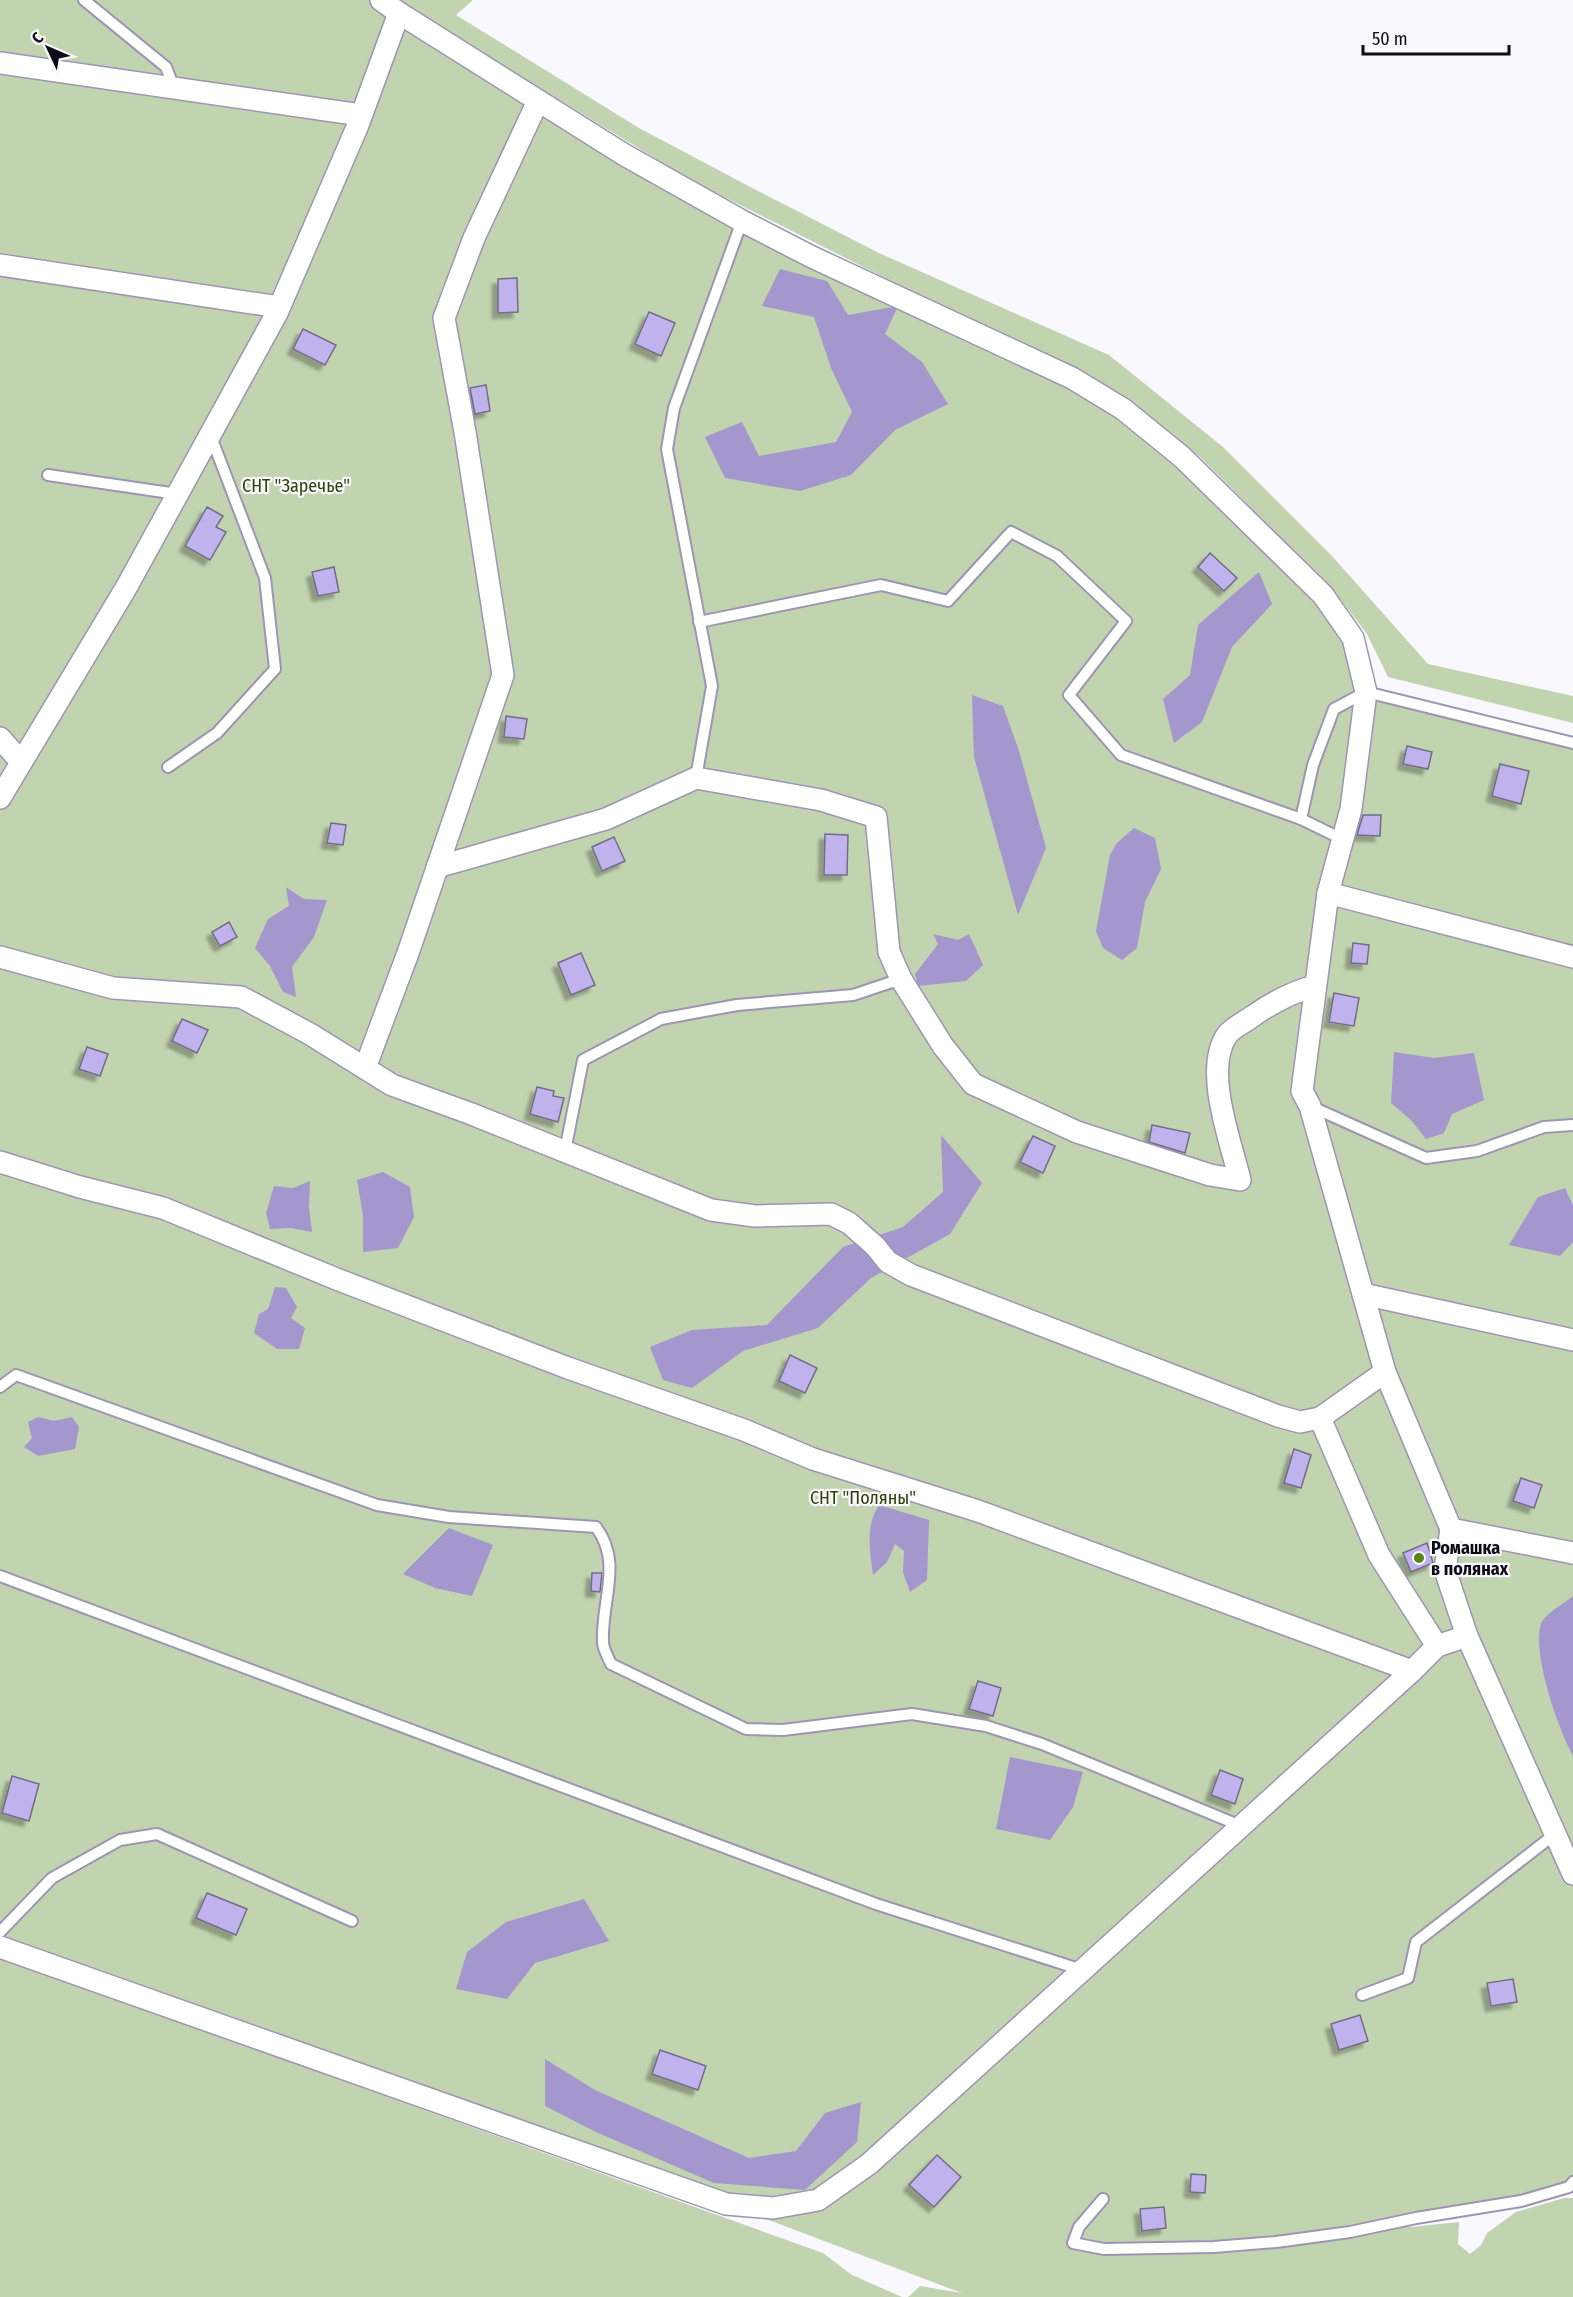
<svg xmlns="http://www.w3.org/2000/svg" width="1573" height="2297" font-family="'Fira Sans Condensed',sans-serif">
<defs>
<filter id="shadow"><feDropShadow dx="-5.5" dy="5.5" stdDeviation="1.5" flood-color="#0004"/></filter>
</defs>
<rect width="100%" height="100%" fill="#f9f8fe"/>
<g fill="#c1d3af">
<polygon points="0,0 381,0 623,154 1123,409 1323,595 1366,692 1573,743 1573,2185 1416,2218 1410,2227 1459,2222 1458,2244 1470,2254 1481,2245 1487,2233 1516,2212 1564,2198 1573,2198 1573,2297 908,2297 920,2286 962,2293 726,2204 0,1947"/>
<polygon points="396,0 473,0 456,15 639,128 754,189 879,253 1109,355 1223,447 1332,556 1428,664 1573,696 1573,723 1388,677 1367,634 1330,586 1200,457 1121,396 694,182"/>
<polygon points="0,1958 823,2253 852,2275 902,2297 0,2297"/>
</g>
<g fill="#a397ce">
<polygon points="780,269 827,281 848,315 898,306 885,334 922,362 948,404 895,430 851,475 800,491 725,478 705,437 742,422 759,456 836,442 852,412 831,368 814,317 762,306"/>
<polygon points="1259,572 1272,604 1232,647 1202,722 1174,743 1163,699 1190,675 1198,625"/>
<polygon points="972,695 1003,706 1019,751 1046,848 1018,915 974,757"/>
<polygon points="1134,828 1155,838 1161,869 1145,902 1137,948 1122,960 1103,948 1096,931 1110,855 1117,843"/>
<polygon points="286,887 304,899 327,900 314,937 292,967 296,997 283,992 270,966 255,948 268,919 289,906"/>
<polygon points="933,934 958,940 969,934 983,965 966,981 918,986 915,974 938,944"/>
<polygon points="1394,1052 1434,1058 1474,1053 1484,1100 1452,1114 1444,1133 1426,1139 1411,1120 1391,1103"/>
<polygon points="941,1135 982,1183 950,1234 871,1278 818,1328 743,1351 692,1388 663,1380 650,1347 692,1330 767,1325 843,1247 903,1227 943,1192"/>
<polygon points="383,1172 410,1187 414,1217 398,1248 363,1252 363,1216 357,1180"/>
<polygon points="310,1181 309,1207 312,1232 290,1228 270,1229 266,1213 274,1186 293,1188"/>
<polygon points="1565,1188 1573,1205 1573,1242 1560,1256 1509,1245 1538,1197"/>
<polygon points="275,1287 286,1288 297,1307 291,1318 305,1328 299,1349 277,1349 254,1333 259,1314 268,1309"/>
<polygon points="38,1417 54,1421 72,1417 79,1427 75,1449 38,1456 24,1447 32,1438 28,1422"/>
<path d="M879,1505L929,1520L927,1580L910,1592L903,1572L904,1551L895,1544L887,1562L873,1575C870,1552 865,1526 879,1505Z"/>
<polygon points="449,1528 493,1545 472,1596 435,1588 403,1574"/>
<path d="M1573,1596V1755C1559,1732 1528,1643 1543,1620C1550,1611 1565,1603 1573,1596Z"/>
<polygon points="1010,1757 1083,1772 1073,1807 1050,1840 996,1829"/>
<polygon points="584,1899 609,1941 535,1963 507,1999 456,1989 467,1952 506,1922"/>
<polygon points="545,2059 595,2090 749,2158 796,2151 825,2113 861,2102 857,2142 805,2190 714,2183 596,2132 545,2106"/>
</g>
<g fill="#c0b3ed" stroke="#726d87" stroke-width="1.5" filter="url(#shadow)">
<polygon points="517,278 518,312 498,313 498,279"/>
<polygon points="649,312 675,323 661,356 635,344"/>
<polygon points="303,329 336,345 325,365 293,349"/>
<polygon points="486,385 490,411 475,414 470,388"/>
<polygon points="207,507 223,516 216,527 226,532 210,560 185,546"/>
<polygon points="1210,553 1237,578 1224,591 1198,567"/>
<polygon points="334,567 339,592 318,596 312,572"/>
<polygon points="506,716 527,719 524,739 504,737"/>
<polygon points="1407,746 1432,752 1428,769 1403,764"/>
<polygon points="1500,764 1529,771 1521,804 1492,796"/>
<polygon points="1363,815 1381,815 1380,836 1357,835"/>
<polygon points="331,823 346,825 343,845 327,843"/>
<polygon points="825,834 848,835 847,875 824,875"/>
<polygon points="614,837 625,861 602,871 592,847"/>
<polygon points="229,922 237,937 220,946 212,932"/>
<polygon points="1353,943 1369,945 1367,964 1351,963"/>
<polygon points="581,953 595,985 571,995 558,963"/>
<polygon points="1334,993 1359,998 1354,1026 1329,1022"/>
<polygon points="182,1019 208,1030 197,1053 172,1041"/>
<polygon points="87,1047 108,1054 100,1076 79,1069"/>
<polygon points="537,1087 554,1091 553,1096 564,1098 558,1122 530,1114"/>
<polygon points="1152,1125 1190,1133 1185,1153 1149,1142"/>
<polygon points="1033,1136 1055,1146 1043,1173 1020,1162"/>
<polygon points="790,1355 817,1368 805,1393 779,1381"/>
<polygon points="1294,1449 1311,1455 1301,1488 1284,1483"/>
<polygon points="1521,1478 1542,1485 1534,1508 1513,1501"/>
<polygon points="1427,1543 1433,1563 1411,1572 1403,1553"/>
<polygon points="592,1573 602,1573 600,1592 591,1591"/>
<polygon points="978,1681 1001,1688 993,1716 969,1709"/>
<polygon points="1220,1770 1243,1779 1235,1804 1211,1795"/>
<polygon points="12,1776 39,1784 29,1821 2,1813"/>
<polygon points="207,1893 247,1909 236,1935 196,1918"/>
<polygon points="1513,1979 1517,2002 1491,2006 1487,1983"/>
<polygon points="1360,2015 1368,2041 1339,2050 1331,2024"/>
<polygon points="660,2050 706,2066 698,2090 652,2074"/>
<polygon points="937,2155 961,2177 934,2207 909,2185"/>
<polygon points="1191,2174 1206,2175 1205,2193 1190,2192"/>
<polygon points="1164,2207 1166,2228 1142,2231 1140,2209"/>
</g>
<g fill="none" stroke-linecap="round" stroke-linejoin="round">
<g stroke="#9c96b2" stroke-width="14">
<g id="lane">
<polyline points="84,0 166,67 174,88"/>
<polyline points="48,475 177,494"/>
<polyline points="699,622 881,585 948,601 1011,532 1057,556 1126,621 1069,695 1121,755 1301,819 1342,839"/>
<polyline points="168,767 217,733 275,669 265,578 210,434"/>
<polyline points="696,778 712,686 667,449 674,408 742,221"/>
<polyline points="1301,819 1313,765 1334,709 1366,692 1573,743"/>
<polyline points="1310,1106 1426,1158 1477,1151 1544,1127 1573,1125"/>
<polyline points="565,1151 583,1060 661,1019 737,1005 853,995 901,979"/>
<path d="M0,1387L16,1375L377,1505L449,1517L596,1527C623,1563 601,1601 603,1642C603,1649 608,1657 611,1664L746,1729L783,1730L912,1714L986,1726L1042,1744L1241,1826"/>
<polyline points="0,1576 876,1904 1082,1970"/>
<polyline points="0,1932 52,1878 120,1840 157,1834 352,1921"/>
<polyline points="1362,1995 1408,1978 1416,1942 1555,1834"/>
<polyline points="1103,2199 1079,2227 1073,2243 1104,2249 1214,2247 1276,2242 1350,2232 1416,2218 1521,2201 1569,2187 1573,2182"/>
</g>
</g>
<g stroke="#9c96b2" stroke-width="24">
<g id="street">
<polyline points="381,0 399,13 623,154 742,221 812,257 1072,378 1123,409 1182,457 1323,595 1353,638 1366,692 1351,809 1328,893 1302,1091 1310,1106 1385,1372 1451,1529 1445,1570 1467,1636 1573,1874"/>
<polyline points="0,63 361,115"/>
<polyline points="0,265 279,307"/>
<polyline points="0,738 21,762"/>
<polyline points="0,798 126,588 277,313 358,125 399,13"/>
<path d="M437,867L606,819L696,778L821,800L876,817L889,952L901,979L943,1046L973,1084L1077,1132L1210,1175L1240,1180C1231,1142 1203,1070 1227,1035C1232,1028 1245,1022 1253,1016C1273,1002 1292,992 1315,986"/>
<polyline points="1328,893 1573,957"/>
<polyline points="0,957 113,988 241,997 310,1034 392,1085 469,1113 711,1210 755,1216 831,1214 849,1223 875,1246 888,1262 911,1275 1278,1416 1300,1422 1320,1418 1385,1372"/>
<polyline points="365,1068 408,953 503,675 465,432 444,318 474,238 538,101"/>
<polyline points="0,1162 80,1187 163,1208 339,1280 568,1368 744,1430 813,1459 978,1511 1412,1671"/>
<polyline points="1363,1294 1573,1340"/>
<polyline points="1320,1418 1379,1555 1437,1646"/>
<polyline points="1451,1529 1573,1553"/>
<polyline points="0,1947 726,2204 773,2208 818,2200 869,2164 1412,1671 1437,1646 1467,1636"/>
</g>
</g>
<use href="#lane" stroke="#fff" stroke-width="10"/>
<use href="#street" stroke="#fff" stroke-width="21"/>
</g>
<circle fill="#598512" stroke="#f9f8fe" stroke-width="2" cx="1419" cy="1558" r="6"/>
<g text-anchor="middle" stroke-width="4.5" stroke-linejoin="round" paint-order="stroke">
<g font-size="18" fill="#2c4406" stroke="#f9f8fe">
<text x="296" y="492">СНТ "Заречье"</text>
<text x="863" y="1504">СНТ "Поляны"</text>
</g>
<g font-size="18" font-weight="bold" fill="#0d0b15" stroke="#f9f8fe" text-anchor="start">
<text x="1431" y="1554">Ромашка<tspan x="1431" dy="21">в полянах</tspan></text>
</g>
</g>
<g transform="translate(48 48) rotate(314)" stroke="#f9f8fe" stroke-width="4.5" paint-order="stroke">
<path d="M0-4.5L10 22L0 15L-10 22Z" fill="#0d0b15"/>
<text y="-9" font-size="16" font-weight="bold" text-anchor="middle" fill="#0d0b15">С</text>
</g>
<path d="M1363 45v9h146v-9" fill="none" stroke="#0d0b15" stroke-width="3"/>
<text x="1372" y="45" font-size="18" fill="#0d0b15" stroke="#f9f8fe" stroke-width="4.5" paint-order="stroke">50 m</text>
</svg>
